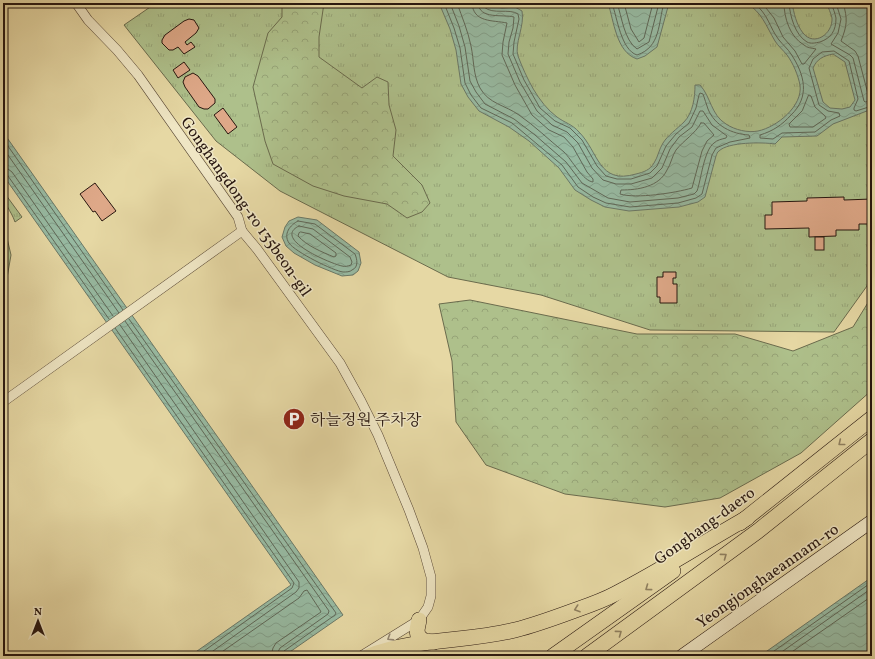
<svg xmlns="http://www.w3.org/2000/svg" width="875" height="659" font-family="Vollkorn,'Noto Serif KR',serif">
<defs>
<pattern id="grass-tufts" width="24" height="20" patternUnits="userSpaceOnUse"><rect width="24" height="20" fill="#aec08b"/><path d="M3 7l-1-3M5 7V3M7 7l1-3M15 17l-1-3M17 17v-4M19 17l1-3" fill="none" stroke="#96a477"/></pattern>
<pattern id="forest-crowns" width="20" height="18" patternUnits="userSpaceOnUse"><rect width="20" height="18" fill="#aec08b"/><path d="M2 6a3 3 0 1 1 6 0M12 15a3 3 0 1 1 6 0" fill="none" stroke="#96a477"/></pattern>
<pattern id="water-waves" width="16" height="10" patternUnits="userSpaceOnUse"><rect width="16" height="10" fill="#97baa2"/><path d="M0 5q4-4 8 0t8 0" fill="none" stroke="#829f8a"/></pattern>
</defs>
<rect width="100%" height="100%" fill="#e6d8a4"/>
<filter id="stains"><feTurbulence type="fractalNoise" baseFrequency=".005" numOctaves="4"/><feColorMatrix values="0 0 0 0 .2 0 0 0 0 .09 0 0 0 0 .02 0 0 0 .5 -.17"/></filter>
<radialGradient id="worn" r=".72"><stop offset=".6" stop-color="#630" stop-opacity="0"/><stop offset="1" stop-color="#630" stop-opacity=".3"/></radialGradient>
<g fill="url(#grass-tufts)" stroke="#6a6b4d">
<polygon points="156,3 872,3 872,279 834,332 650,330 541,295 448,277 280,191 216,141 124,25"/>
<path d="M3,191L22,217L15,222C11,210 3,204 3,191Z"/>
<polygon points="3,221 11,255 3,301"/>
</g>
<g fill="url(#forest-crowns)" stroke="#6a6b4d">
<polygon points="282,3 324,3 319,37 319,57 362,88 377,77 388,82 389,105 396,130 393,156 422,185 430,203 422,212 407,218 387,204 344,196 313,186 273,164 265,141 253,87 268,33 282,17"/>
<polygon points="872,296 872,390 801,453 720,498 665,507 565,494 486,465 456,422 452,361 439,304 470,300 637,334 735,334 793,351 853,327"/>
</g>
<g fill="url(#water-waves)" stroke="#6a7867" fill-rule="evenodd">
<path d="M439,3H484L486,5L502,8L515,7L522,11C525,26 514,44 518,56C526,77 538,103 557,117C565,123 572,124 579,132C599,152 598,185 636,174C644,172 650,170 654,163C658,157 659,149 663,143C668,135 677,129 684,122C693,113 695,97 695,85H700C711,97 711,115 726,124C735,130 748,133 758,131C777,127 803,106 800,85C798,75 793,63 787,55C783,50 778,46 775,41C766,26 762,12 746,3H792C794,13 796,24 803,33C814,47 833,34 832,18C831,13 828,8 827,3H872V109L833,124L817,136L782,137L775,144C762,142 728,142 719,151C717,152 717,154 716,156L705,197L698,202L679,207L629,211L605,207L591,200L575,190L559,168L529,141L509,127L479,111L468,97L461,84L456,50L450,29ZM833,54L845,62L855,100L850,107L842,109L830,108L823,102L813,68C817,59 823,56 833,54Z"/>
<path d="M608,3H669L657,47L645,56L637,59C616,52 614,21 608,3Z"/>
<polygon points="3,132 343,615 284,656 190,656 291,585 3,175"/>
<polygon points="298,217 317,220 359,252 361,263 358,271 353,275 342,276 315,265 294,253 286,246 282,237 285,227 289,221"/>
<polygon points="872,577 872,656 760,656"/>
</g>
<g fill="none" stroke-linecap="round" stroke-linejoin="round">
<g stroke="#5f6858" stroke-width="1">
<path d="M444,3L454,28L460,48L465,83L471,95L481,108L512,123L562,165L578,187L593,197L606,203L630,207L678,203L696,198L702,194L712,155L716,148L730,142L750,138L749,135C732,134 715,126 708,109C706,104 705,99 703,94L700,93L699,95L696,108L689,123L676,134L666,146L657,166L650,173L631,179H617L606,176L597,166L582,140L570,128L555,121L540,108L524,80L513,54L514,42L519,19L518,14C509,8 493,15 484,7L483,3"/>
<path d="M450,3L459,26L465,47L470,81L476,92L485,104L514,119L535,135L566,162L582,183L608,198L630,202L678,198L694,194L697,191C701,180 704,150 714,143C717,140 722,139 726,138L727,136L712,125L703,111H700L692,127L679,137L670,149L662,168L652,178L631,184H616L603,180L592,168L578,143L567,132L552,125L537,111L520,82L508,54L509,42L513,28L514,17C503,14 479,20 478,3"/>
<path d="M457,3C462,17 468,31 471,46C474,60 473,75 480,88C489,104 505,105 519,115C535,126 549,140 564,152C572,160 583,181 593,182V179L587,172L573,147L564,137L549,130L532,115L515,85L502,55L503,42L507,23C493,20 473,23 472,3"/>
<path d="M612,3C617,17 621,50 637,55C661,47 658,23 664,3"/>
<path d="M617,3C622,17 624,40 637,49L649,42L659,3"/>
<polyline points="624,3 631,29 639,42 644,38 653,3"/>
<path d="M754,3C769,15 769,27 779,40C783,45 788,49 791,54C805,75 810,97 791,115C782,125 773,131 760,135V138L773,139L782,133L815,132L831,120L840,116L839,113L828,111L819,105L809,68L813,59L822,52L834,51L849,61L858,99L854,108V110L856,111L872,106"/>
<path d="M762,3L774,18L783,37L795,51L802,64H804L816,49C812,48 807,48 804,45C790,37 784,18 784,3"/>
<path d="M789,3C790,16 795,35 807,42C811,44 815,43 820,42C831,38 836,31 836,18C835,13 833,8 831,3"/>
<polyline points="836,3 841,19 838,33 831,44 850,55 853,58 864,101 865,102 872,101"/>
<path d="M843,3C848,19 847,26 841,41L855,51L858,56L868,94L872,95"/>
<polygon points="809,95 811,96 815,107 825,116 826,118 813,127 790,127 789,124 802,111"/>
<path d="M701,123H704L714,135L707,141L702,151L692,188C675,193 636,199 620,194L621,190C638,190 659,187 667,170C671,164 672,156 676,150C684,140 695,134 701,123Z"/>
<polyline points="3,139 123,310"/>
<polyline points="3,148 119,313"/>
<polyline points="3,169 8,169 12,172 113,316"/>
<polyline points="3,174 8,176 109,319"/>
<path d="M298,221L315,224L355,254C357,259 359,267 352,270C350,272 346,272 343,272C334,271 295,252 289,243C283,234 290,225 298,221Z"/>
<path d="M299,226L313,229L350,257L352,262L351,265C348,266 345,267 342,266C332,264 271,239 299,226Z"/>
<path d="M301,232L310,234L336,253V256L334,257C322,252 307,246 298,236L299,233Z"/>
<polyline points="129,319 336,613 335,615 284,651 282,656"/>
<polyline points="125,321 329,611 328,614 280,648 278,652 277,656"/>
<polyline points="120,325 299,582 299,588 296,592 206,656"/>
<polyline points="115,328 294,583 292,588 197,656"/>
<polyline points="216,656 299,598 304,591 307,590 320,610 321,612 276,643 273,648 271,656"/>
<polyline points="767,656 872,582"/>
<polyline points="776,656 872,588"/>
<polyline points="786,656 872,596"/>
</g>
</g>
<g fill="#dea888" stroke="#27160f">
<polygon points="189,19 194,20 199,28 196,33 185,42 187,45 191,42 195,47 184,54 178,47 173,50 169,50 162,43 162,40 165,35 184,21"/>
<polygon points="184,62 190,70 178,78 173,70"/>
<polygon points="193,73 198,76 215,99 215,103 208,109 204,109 199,107 185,87 183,82 185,77"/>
<polygon points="223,108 237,127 228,134 214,115"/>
<polygon points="95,183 116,211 102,221 95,211 93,212 80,194"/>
<polygon points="844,197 844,200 872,199 872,210 868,210 868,224 859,224 859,230 836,230 836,236 809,237 809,228 765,229 765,215 772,215 772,202 807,201 807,198"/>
<rect x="815" y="237" width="9" height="13"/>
<polygon points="663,272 676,272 676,278 673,278 673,284 677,284 677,303 660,303 660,297 657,297 657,277 663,277"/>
</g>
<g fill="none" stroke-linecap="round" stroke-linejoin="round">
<g stroke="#574634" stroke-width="10">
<g id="minor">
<polyline points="76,3 88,20 117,50 138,75 238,217 242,231 257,249 340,363 361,401 378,435 409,510 423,548 431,577 431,596 428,607 419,620 361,656"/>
<polyline points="3,402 242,231"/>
</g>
</g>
<g stroke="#27160f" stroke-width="14">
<polyline id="secondary" points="682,656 872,521"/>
</g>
<g stroke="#27160f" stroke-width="16">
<g id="trunk">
<polyline points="740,523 872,418"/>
<polyline points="419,620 417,630 418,636 424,641 434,642"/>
<path d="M369,656C415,638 467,642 515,630C535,625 554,618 573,611C587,606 602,601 615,594C660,571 703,543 747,518"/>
<polyline points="553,656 673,571"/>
<polyline points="587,656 758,531 872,440"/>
</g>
</g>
<use href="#minor" stroke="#efe6c4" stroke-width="9"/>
<use href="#secondary" stroke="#efe6c4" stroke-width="13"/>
<use href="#trunk" stroke="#e6d8a4" stroke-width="15"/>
</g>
<defs><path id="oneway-chevron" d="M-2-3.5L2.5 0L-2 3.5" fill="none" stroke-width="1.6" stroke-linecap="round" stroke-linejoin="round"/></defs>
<g stroke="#908161">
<use href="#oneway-chevron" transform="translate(841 443) rotate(141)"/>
<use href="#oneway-chevron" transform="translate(724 556) rotate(-36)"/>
<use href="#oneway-chevron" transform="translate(648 588) rotate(144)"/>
<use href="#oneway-chevron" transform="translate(577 609) rotate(161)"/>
<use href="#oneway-chevron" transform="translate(619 633) rotate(-36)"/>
</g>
<use stroke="#958873" href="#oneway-chevron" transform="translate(390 638) rotate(148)"/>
<defs>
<g id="parking-disc" transform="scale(1.15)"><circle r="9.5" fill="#8f2418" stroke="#efe6c4"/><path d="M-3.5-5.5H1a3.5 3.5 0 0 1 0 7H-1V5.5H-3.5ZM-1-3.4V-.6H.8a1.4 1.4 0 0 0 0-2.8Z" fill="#fff"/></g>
</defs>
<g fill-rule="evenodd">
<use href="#parking-disc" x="294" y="419"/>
</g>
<g text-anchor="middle" stroke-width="3" stroke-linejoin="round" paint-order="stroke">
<g font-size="16" fill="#27160f" stroke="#efe6c4">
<text transform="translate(247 206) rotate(55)" y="6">Gonghangdong-ro 135beon-gil</text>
<text transform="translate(704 525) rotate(-36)" y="6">Gonghang-daero</text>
<text transform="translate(767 575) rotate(-35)" y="6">Yeongjonghaeannam-ro</text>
</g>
<g font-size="16" fill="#27160f" stroke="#efe6c4" text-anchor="start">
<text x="310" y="425">하늘정원 주차장</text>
</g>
</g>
<rect width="875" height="659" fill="none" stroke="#e6d8a4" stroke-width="16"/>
<rect x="4" y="4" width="867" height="651" fill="none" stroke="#27160f" stroke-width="2"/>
<rect x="8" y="8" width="859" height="643" fill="none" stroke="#27160f"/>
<g transform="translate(38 621)" stroke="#efe6c4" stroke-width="3" paint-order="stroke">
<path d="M0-3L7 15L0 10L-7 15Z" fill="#27160f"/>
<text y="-6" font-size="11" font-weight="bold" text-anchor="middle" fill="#27160f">N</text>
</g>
<rect width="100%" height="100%" filter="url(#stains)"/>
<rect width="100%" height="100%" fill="url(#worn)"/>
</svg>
